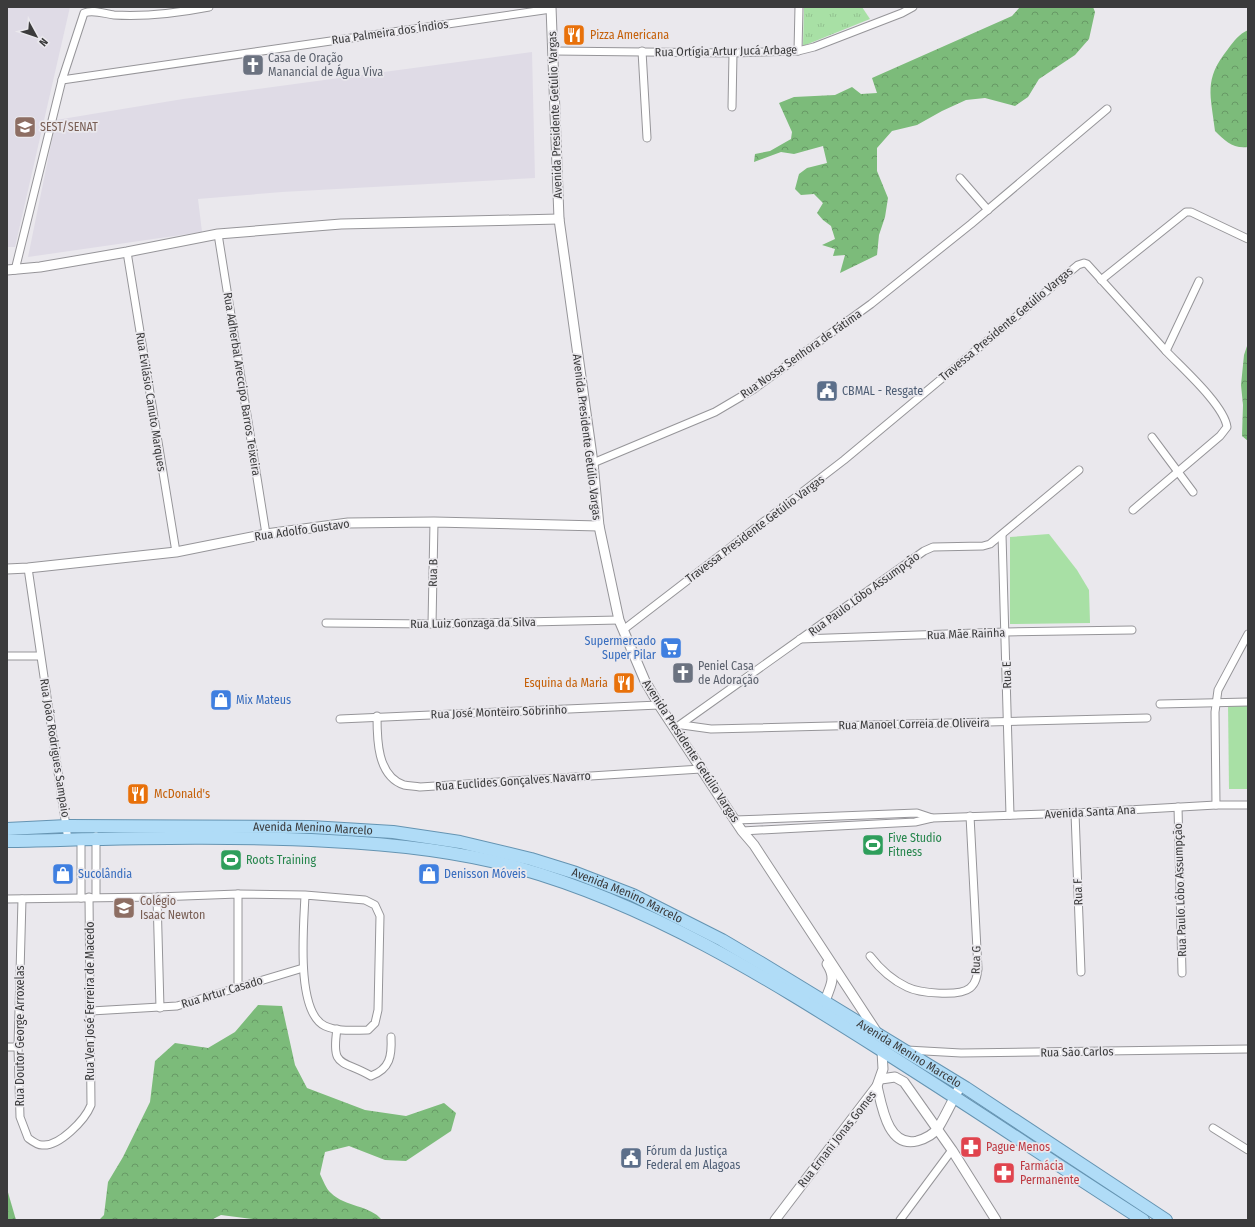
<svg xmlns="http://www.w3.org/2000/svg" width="1255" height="1227" font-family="'Fira Sans Condensed',sans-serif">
<defs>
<pattern id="grass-tufts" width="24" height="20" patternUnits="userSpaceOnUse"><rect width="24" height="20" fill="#a8e0a5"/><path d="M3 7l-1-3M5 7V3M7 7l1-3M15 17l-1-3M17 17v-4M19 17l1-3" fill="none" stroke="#92c18f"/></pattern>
<pattern id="forest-crowns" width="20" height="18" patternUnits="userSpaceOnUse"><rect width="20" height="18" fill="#7cbb7a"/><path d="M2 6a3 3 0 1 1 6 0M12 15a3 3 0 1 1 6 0" fill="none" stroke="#679965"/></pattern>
</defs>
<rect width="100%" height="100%" fill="#eae8ed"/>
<g fill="#dfdbe6">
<polygon points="7,7 70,7 15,247 7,247"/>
<polygon points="532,52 535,178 282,192 198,199 202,232 28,257 56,120 183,99"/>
</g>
<polygon fill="url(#grass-tufts)" points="804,7 862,7 870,19 803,46"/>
<g fill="url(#forest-crowns)">
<polygon points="1020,7 1093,7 1095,12 1089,39 1075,55 1039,79 1028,97 1015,106 985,98 966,100 942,111 917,125 892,131 877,148 877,171 888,198 885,217 879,235 877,255 840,273 845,255 833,256 835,249 822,245 835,239 831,226 823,220 817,213 823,203 814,194 801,195 795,189 799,174 807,168 827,163 823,146 794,154 781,152 754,162 755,154 770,151 791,139 792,132 779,103 794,97 835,95 852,87 861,94 877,93 872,78 1012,16"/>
<path d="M1248,30V147C1233,149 1225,141 1215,131C1211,95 1203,80 1228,49C1234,41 1239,34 1248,30Z"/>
<polygon points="1248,343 1248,441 1242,436 1243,405 1241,385 1244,355"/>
<path d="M258,1005L282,1006L295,1065L307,1088L365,1110L406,1116L444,1103L456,1113L451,1131L406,1161L385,1160L349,1146L325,1152L320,1174C323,1180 326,1189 331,1193C345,1207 370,1205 382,1220H259L221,1215L211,1220H99L104,1215L108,1182L123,1157L150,1102L155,1061L175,1043L208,1048L235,1032Z"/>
<polygon points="7,1189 16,1220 7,1220"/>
</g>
<g fill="#a8e0a5">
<polygon points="1049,534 1077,570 1089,590 1090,623 1010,624 1010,537"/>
<polygon points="1248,702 1248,789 1229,789 1228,703"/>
</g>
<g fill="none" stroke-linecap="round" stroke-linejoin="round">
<g stroke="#969599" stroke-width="9">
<g id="minor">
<polyline points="554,51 733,53 798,51 814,47 902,13 913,7"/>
<polyline points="642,51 647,138"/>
<polyline points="798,51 799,7"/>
<polyline points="62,80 551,9"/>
<polyline points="732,107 733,53"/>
<polyline points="960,178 988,210"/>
<polyline points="218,234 266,534"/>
<polyline points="127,252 176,552"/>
<path d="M15,270L62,80L84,13C93,9 105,14 114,15C146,17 178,13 209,7"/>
<polyline points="1101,280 1186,212 1191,212 1248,239"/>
<polyline points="1152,437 1193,492"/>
<polyline points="593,463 715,412 754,389 871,304 971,224 1107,109"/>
<path d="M1133,510L1220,436L1227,427C1224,405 1182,368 1166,351"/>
<polyline points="1002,535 1010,815"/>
<polyline points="28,568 68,840"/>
<polyline points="326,623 432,624 619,620"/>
<polyline points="432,624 434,522"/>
<polyline points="623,630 844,460 1078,265 1084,263 1087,264 1166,351 1199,281"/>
<polyline points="800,639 1006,632 1132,630"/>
<polyline points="7,656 40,656"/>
<polyline points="1160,704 1248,702"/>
<path d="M377,716C377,739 377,776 404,785C409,786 415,786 420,787L701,769"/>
<polyline points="340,719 659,705"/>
<polyline points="682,725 711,729 1147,718"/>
<polyline points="674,729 924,551 933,547 983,546 990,544 1079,470"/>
<polyline points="1216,805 1215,712 1218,690 1248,634"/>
<polyline points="1178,807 1182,973"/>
<polyline points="1075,813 1081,972"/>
<polyline points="735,820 917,813 932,818"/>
<polyline points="742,831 915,822 932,818 1075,813 1216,805 1248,805"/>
<polyline points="81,840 81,898"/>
<polyline points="238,894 238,986"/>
<polyline points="96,897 96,836"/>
<polyline points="157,897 160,1008"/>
<path d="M7,899L157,897L238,894L305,895L365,900L375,905L380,916L378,1010L375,1023L368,1030C354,1030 338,1032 325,1026C295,1012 304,923 305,895"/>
<path d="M22,899L18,1047L20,1117L28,1138C32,1141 37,1145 42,1145C59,1147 85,1120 91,1105L89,897"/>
<path d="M870,956C880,969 892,980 907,987C919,993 959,997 970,988C976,983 977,976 978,969L970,816"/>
<polyline points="91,1011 177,1006 303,968"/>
<path d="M337,1029C331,1069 342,1059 371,1076C390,1069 392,1056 391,1037"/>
<polyline points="7,1047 18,1047"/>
<polyline points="907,1050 961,1053 1248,1049"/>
<polyline points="1213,1128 1248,1150"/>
<polyline points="900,1220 952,1150"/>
</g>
</g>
<g stroke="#969599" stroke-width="11">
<g id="tertiary">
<polyline points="551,7 559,219 593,463 599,526 619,620 645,681 659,705 742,831 754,845 878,1034"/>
<polyline points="7,270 40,267 127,252 218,234 341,224 559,219"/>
<polyline points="7,569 28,568 176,552 266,534 348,523 434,522 599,526"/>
<path d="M824,1008C826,989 839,982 827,964"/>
<polyline points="881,1079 895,1077 904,1082 952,1150 996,1220"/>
<path d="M877,1086C882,1107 888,1148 917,1141C924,1139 933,1135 938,1128C946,1115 953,1099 961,1085"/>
<polyline points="775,1220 877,1086 883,1069 882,1051"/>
</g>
</g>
<g stroke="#6594b2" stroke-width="14">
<g id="primary">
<path id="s1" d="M7,829L67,826L311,827L393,832L460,842L531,859L576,873L633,895L722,940L761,963L966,1088L1166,1220"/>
<path d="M7,841C114,839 222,835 329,841C393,844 458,851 519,868C650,905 764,976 878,1048C967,1104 1054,1163 1143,1220"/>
</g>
</g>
<use href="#minor" stroke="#fff" stroke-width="7"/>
<use href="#tertiary" stroke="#fff" stroke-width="9"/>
<use href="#primary" stroke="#b0dcf7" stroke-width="12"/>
</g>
<defs>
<g id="restaurant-square" transform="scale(1.15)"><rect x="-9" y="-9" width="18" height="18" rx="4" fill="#e8710a" stroke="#eae8ed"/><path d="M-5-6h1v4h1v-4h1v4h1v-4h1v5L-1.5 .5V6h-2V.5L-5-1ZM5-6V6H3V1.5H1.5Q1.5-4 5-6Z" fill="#fff"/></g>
<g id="church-square" transform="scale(1.15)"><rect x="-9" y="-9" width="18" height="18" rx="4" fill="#6b7280" stroke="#eae8ed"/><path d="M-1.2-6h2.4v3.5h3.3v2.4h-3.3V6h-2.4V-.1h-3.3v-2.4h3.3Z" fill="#fff"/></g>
<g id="university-square" transform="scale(1.15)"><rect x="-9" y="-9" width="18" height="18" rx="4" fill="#8d6e63" stroke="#eae8ed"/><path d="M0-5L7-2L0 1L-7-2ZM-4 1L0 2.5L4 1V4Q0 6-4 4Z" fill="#fff"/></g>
<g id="civic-square" transform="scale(1.15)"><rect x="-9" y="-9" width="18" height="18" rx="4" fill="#5c6f8a" stroke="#eae8ed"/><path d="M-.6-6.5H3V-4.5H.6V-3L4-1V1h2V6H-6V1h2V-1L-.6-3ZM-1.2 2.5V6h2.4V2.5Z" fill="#fff"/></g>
<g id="supermarket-square" transform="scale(1.15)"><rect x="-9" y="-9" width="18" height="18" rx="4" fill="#3f7fe0" stroke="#eae8ed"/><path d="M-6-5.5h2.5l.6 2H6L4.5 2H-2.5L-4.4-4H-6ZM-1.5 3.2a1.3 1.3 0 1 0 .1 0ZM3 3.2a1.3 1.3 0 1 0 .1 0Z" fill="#fff"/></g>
<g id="shop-square" transform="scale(1.15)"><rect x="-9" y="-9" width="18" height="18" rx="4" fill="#3f7fe0" stroke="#eae8ed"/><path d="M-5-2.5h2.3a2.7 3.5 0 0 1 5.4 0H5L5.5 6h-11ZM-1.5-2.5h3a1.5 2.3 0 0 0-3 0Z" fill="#fff"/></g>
<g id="stadium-square" transform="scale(1.15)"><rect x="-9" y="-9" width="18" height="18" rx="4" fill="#2e9e5b" stroke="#eae8ed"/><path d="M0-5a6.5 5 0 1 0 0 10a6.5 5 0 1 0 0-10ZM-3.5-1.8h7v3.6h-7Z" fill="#fff"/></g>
<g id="school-square" transform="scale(1.15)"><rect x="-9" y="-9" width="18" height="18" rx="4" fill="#8d6e63" stroke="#eae8ed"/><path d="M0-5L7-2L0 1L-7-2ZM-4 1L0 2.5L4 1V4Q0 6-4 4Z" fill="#fff"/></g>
<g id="pharmacy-square" transform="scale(1.15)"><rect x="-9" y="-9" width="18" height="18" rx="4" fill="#e0444e" stroke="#eae8ed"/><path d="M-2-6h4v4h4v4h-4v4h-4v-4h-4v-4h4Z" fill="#fff"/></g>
</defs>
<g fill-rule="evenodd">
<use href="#restaurant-square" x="574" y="35"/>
<use href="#church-square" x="253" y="65"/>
<use href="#university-square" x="25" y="127"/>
<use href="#civic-square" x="827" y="391"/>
<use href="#supermarket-square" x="671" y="648"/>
<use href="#church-square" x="683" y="673"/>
<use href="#restaurant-square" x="624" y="683"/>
<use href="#shop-square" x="221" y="700"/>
<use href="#restaurant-square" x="138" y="794"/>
<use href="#stadium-square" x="873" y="845"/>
<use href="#stadium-square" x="231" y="860"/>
<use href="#shop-square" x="63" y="874"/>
<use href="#shop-square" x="429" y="874"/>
<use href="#school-square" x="124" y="908"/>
<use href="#pharmacy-square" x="971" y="1147"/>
<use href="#civic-square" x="631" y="1158"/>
<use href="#pharmacy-square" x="1004" y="1173"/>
</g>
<g text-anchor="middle" stroke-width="3.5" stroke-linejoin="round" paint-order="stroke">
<g font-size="12" fill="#3b3b3c" stroke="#eae8ed">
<text transform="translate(390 32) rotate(-8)" y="4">Rua Palmeira dos Índios</text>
<text transform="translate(726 51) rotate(-1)" y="4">Rua Ortígia Artur Jucá Arbage</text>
<text transform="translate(555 115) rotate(-92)" y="4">Avenida Presidente Getúlio Vargas</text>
<text transform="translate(1006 324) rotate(-40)" y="4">Travessa Presidente Getúlio Vargas</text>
<text transform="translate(801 354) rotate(-35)" y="4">Rua Nossa Senhora de Fátima</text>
<text transform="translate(242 384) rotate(81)" y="4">Rua Adherbal Areccipo Barros Teixeira</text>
<text transform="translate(151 402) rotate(81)" y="4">Rua Evilásio Canuto Marques</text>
<text transform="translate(587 437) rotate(83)" y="4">Avenida Presidente Getúlio Vargas</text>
<text transform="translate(755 529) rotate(-37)" y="4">Travessa Presidente Getúlio Vargas</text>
<text transform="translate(302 530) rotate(-8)" y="4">Rua Adolfo Gustavo</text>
<text transform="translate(433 573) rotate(-89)" y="4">Rua B</text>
<text transform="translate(864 594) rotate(-36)" y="4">Rua Paulo Lôbo Assumpção</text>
<text transform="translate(473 623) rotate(-1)" y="4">Rua Luiz Gonzaga da Silva</text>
<text transform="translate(966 634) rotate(-2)" y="4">Rua Mãe Rainha</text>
<text transform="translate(1007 675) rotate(-91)" y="4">Rua E</text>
<text transform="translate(499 712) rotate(-2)" y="4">Rua José Monteiro Sobrinho</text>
<text transform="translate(914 724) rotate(-1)" y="4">Rua Manoel Correia de Oliveira</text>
<text transform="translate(55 748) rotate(81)" y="4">Rua João Rodrigues Sampaio</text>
<text transform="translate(691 751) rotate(57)" y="4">Avenida Presidente Getúlio Vargas</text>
<text transform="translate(513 781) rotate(-4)" y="4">Rua Euclides Gonçalves Navarro</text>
<text transform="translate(1090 812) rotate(-3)" y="4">Avenida Santa Ana</text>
<text dy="4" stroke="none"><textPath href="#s1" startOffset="306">Avenida Menino Marcelo</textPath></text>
<text transform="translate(1180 890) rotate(-92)" y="4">Rua Paulo Lôbo Assumpção</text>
<text transform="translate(1078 892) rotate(-92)" y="4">Rua F</text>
<text dy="4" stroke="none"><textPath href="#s1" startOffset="630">Avenida Menino Marcelo</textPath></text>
<text transform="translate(976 960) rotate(-88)" y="4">Rua G</text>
<text transform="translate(222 992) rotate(-17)" y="4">Rua Artur Casado</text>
<text transform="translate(90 1001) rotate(-90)" y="4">Rua Ven José Ferreira de Macedo</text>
<text transform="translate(20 1036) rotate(-90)" y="4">Rua Doutor George Arroxelas</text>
<text transform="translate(1077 1052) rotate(-1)" y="4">Rua São Carlos</text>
<text dy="4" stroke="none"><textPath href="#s1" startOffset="954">Avenida Menino Marcelo</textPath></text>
<text transform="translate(837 1139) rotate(-52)" y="4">Rua Ernani Jonas Gomes</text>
</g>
<g font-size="12" fill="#c56008" stroke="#eae8ed" text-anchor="start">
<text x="590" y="39">Pizza Americana</text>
<text x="608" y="687" text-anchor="end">Esquina da Maria</text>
<text x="154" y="798">McDonald's</text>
</g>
<g font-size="12" fill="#5b616d" stroke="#eae8ed" text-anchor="start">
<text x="268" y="62">Casa de Oração<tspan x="268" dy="14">Manancial de Água Viva</tspan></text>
<text x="698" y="670">Peniel Casa<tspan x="698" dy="14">de Adoração</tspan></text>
</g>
<g font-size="12" fill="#785e54" stroke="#eae8ed" text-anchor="start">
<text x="40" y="131">SEST/SENAT</text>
<text x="140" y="905">Colégio<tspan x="140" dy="14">Isaac Newton</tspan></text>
</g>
<g font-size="12" fill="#4e5e75" stroke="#eae8ed" text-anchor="start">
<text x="842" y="395">CBMAL - Resgate</text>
<text x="646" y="1155">Fórum da Justiça<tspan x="646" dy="14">Federal em Alagoas</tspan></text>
</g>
<g font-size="12" fill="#366cbe" stroke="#eae8ed" text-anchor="start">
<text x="656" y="645" text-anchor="end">Supermercado<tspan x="656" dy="14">Super Pilar</tspan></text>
<text x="236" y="704">Mix Mateus</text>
<text x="78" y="878">Sucolândia</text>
<text x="444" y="878">Denisson Móveis</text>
</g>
<g font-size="12" fill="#27864d" stroke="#eae8ed" text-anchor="start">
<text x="888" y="842">Five Studio<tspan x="888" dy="14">Fitness</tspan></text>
<text x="246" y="864">Roots Training</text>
</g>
<g font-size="12" fill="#be3a42" stroke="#eae8ed" text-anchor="start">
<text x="986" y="1151">Pague Menos</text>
<text x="1020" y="1170">Farmácia<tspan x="1020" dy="14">Permanente</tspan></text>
</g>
</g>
<rect width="1255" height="1227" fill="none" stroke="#3b3b3c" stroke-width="16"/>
<g transform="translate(36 36) rotate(130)" stroke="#eae8ed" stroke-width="3" paint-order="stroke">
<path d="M0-3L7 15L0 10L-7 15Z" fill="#3b3b3c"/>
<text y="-6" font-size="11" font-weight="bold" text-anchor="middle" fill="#3b3b3c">N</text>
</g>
</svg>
